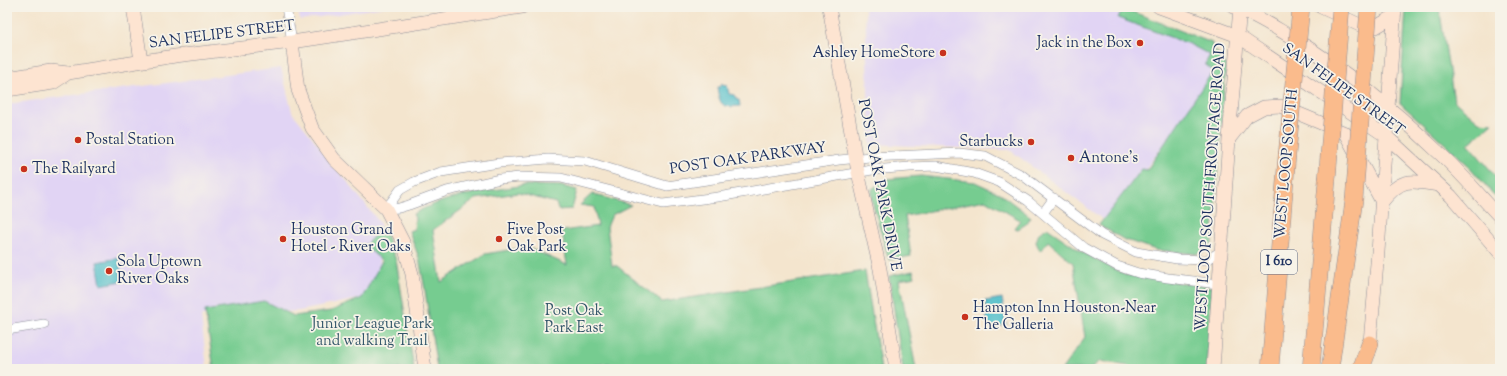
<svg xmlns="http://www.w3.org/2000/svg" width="1507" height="376" font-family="'Sorts Mill Goudy',serif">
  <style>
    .built { fill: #e1d4f4 }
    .green { fill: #76cc90; stroke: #487e77 }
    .water { fill: #52bfca; stroke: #367794 }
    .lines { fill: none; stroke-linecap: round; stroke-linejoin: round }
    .street-casing { stroke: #888a96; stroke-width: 10 }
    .secondary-casing { stroke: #888a96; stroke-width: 14 }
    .highway-casing { stroke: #888a96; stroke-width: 18 }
    .street { stroke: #fff; stroke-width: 9 }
    .secondary { stroke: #fde4d1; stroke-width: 13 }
    .highway { stroke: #fabb8c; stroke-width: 17 }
    .highway-bridge-casing { stroke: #888a96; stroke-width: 18; stroke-linecap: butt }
    .highway-bridge { stroke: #fabb8c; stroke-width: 17 }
    .poi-dot { fill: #c8321e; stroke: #f7f3e8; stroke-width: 1.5 }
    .labels { text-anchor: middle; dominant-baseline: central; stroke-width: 3.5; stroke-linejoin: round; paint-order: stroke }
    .shield { fill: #f7f3e8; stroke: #5d6a87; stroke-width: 1 }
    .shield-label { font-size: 14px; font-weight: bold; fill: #1b2f5e }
    .street-label { font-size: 15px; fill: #1b2f5e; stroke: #f7f3e8 }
    .poi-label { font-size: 15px; fill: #1b2f5e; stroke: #f7f3e8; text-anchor: start }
    .park-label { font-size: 15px; fill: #32566a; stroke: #f7f3e8 }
  </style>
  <rect width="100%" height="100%" fill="#f7f3e8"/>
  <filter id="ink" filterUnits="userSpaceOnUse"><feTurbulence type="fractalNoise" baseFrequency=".025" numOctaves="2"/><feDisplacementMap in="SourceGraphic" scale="8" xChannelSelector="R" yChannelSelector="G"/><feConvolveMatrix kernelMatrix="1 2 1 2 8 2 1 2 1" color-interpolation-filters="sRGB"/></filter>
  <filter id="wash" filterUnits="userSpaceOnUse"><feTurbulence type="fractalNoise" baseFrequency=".012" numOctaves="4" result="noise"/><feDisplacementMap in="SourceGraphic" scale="16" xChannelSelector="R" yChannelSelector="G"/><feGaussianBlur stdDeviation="0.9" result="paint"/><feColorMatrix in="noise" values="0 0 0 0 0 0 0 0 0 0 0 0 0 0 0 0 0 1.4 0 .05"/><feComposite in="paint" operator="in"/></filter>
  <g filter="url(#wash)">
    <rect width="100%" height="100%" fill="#f4e5ce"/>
    <path class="built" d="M298,7h87l-85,13z
      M865,7h241l99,38 15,24 -114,153 -96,-72 -140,-6z
      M281,68l11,44 88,111 -2,72 -79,16 -98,5 6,53h-200v-265z"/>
    <path class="green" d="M1406,7h33l15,94 25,21 14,1 -25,21 32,37v21l-33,-38 -67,-61z
      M1123,8l89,35v7l7,4v6l7,4 -14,180 -8,8 -7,2 -41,-4 -33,-11 -24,-14 43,-56 5,1 66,-99 -8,-7 5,-9 -21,-11 -71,-26z
      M921,176l54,6 24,11 32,24 -5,7 -8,5 -4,-1 6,-8 -35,-20 -80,16 6,40 -22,4 -17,-59v-12l14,-10z
      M525,185l36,1 16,4 -5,19 -14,1 -2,-7 -38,-10 -42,6 -43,31 8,52 44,-28 42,-7 40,18 -5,-34 36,-5 -4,-19 -14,-2 12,-11 39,11 -19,10 -5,12 5,39h5l45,36 203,-31 16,98h-264l-8,-6 -41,6h-131l-13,-85 -5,-26 -10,-27 5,-2 1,-11 -2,-4c37,-20 71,-22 112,-29z
      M383,227l13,33 18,109h-200l-9,-58 59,-10 30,15 37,-5 31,-13 20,-37 -17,-16z
      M1047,228l35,24 43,23 87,12 -6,82h-75l-3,-3 -28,-5 -10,8h-28l23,-32 -12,-74 -25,-22 -8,10 -4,-9 3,-9z
      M913,271l2,6 -16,3 17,89h-13l-14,-93z"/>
    <path class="water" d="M722,83l3,3 2,-1 2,9 5,1 3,5h2l1,6c-19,2 -20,-1 -23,-19h3z
      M119,258l3,23 -21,4 -4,-23z
      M1002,298l4,27 -18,2 -3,-26z"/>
  </g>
  <g filter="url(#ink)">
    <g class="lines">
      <g class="street-casing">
        <path id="street" d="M286,7l6,35
          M386,209l14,-19 14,-8 27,-10 58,-9 49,-4 37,2 82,25 172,-26 31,-3 89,-4 26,3 37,19 80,60 34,17 41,7 30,1 14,-9
          M386,209l13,-1 10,-3 38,-14 53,-12 19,-2 42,1 102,26 55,-7 154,-27 38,-3 26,-1 38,7 25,9 29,19 56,47 33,18 21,7 30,5 51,6
          M1043,213l11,-15
          M7,330l37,-6"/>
      </g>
      <g class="secondary-casing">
        <path id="secondary" d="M133,7l8,54
          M829,7l29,165 22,97 16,100
          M1159,7l79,29 148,100 65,60 49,57
          M1234,7c21,7 40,20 59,31 52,32 100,71 144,113 23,20 42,44 63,66
          M1321,7l43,20h12l18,-11
          M292,42l6,48 14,38 22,31 52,50 17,33 9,32 13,95
          M7,78l44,-7 17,2 107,-17 117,-14 230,-35
          M7,90l46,-7 15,-10
          M1229,139l18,-23 17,-9 16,-1 65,27 37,69
          M1382,202c19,-24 27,-22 56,-17
          M1369,353l9,-101 17,-245
          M1213,369l16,-230 11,-132"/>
      </g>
      <g class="highway-casing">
        <path id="highway" d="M1270,369l17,-214
          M1311,369l16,-189
          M1330,369l24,-169
          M1361,369l9,-25"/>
      </g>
      <use href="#street" class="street"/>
      <use href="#secondary" class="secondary"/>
      <use href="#highway" class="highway"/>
      <g class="highway-bridge-casing">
        <path id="highway-bridge" d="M1287,155l14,-148
          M1327,180l14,-173
          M1354,200l15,-193"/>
      </g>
      <use href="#highway-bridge" class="highway-bridge"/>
    </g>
  </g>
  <g class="poi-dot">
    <circle cx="1140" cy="43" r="4"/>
    <circle cx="943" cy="53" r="4"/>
    <circle cx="78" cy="140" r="4"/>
    <circle cx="1031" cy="142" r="4"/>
    <circle cx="1071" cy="158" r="4"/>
    <circle cx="24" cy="169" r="4"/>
    <circle cx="283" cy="239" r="4"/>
    <circle cx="499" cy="239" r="4"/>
    <circle cx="109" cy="271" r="4"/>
    <circle cx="965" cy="317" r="4"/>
  </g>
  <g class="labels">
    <rect class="shield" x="1261" y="250" width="36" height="24" rx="3"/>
    <g class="shield-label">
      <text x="1279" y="262">I 610</text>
    </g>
    <g class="street-label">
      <text transform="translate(222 35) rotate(-7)">SAN FELIPE STREET</text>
      <text transform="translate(1343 90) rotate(36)">SAN FELIPE STREET</text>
      <text transform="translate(748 159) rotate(-8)">POST OAK PARKWAY</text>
      <text transform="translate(1287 164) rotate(-85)">WEST LOOP SOUTH</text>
      <text transform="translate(879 185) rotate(79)">POST OAK PARK DRIVE</text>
      <text transform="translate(1211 187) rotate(-86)">WEST LOOP SOUTH FRONTAGE ROAD</text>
    </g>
    <g class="poi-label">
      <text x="1132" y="43" text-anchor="end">Jack in the Box</text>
      <text x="935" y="53" text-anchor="end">Ashley HomeStore</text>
      <text x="86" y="140">Postal Station</text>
      <text x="1023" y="142" text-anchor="end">Starbucks</text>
      <text x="1079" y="158">Antone's</text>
      <text x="32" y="169">The Railyard</text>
      <text x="291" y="230">Houston Grand<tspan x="291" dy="17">Hotel - River Oaks</tspan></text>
      <text x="507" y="230">Five Post<tspan x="507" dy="17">Oak Park</tspan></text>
      <text x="117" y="262">Sola Uptown<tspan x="117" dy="17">River Oaks</tspan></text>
      <text x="973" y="308">Hampton Inn Houston-Near<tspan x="973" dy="17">The Galleria</tspan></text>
    </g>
    <g class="park-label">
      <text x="574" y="311">Post Oak<tspan x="574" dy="17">Park East</tspan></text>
      <text x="372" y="324">Junior League Park<tspan x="372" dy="17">and walking Trail</tspan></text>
    </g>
  </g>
  <rect width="1507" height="376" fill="none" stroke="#f7f3e8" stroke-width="24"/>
</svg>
